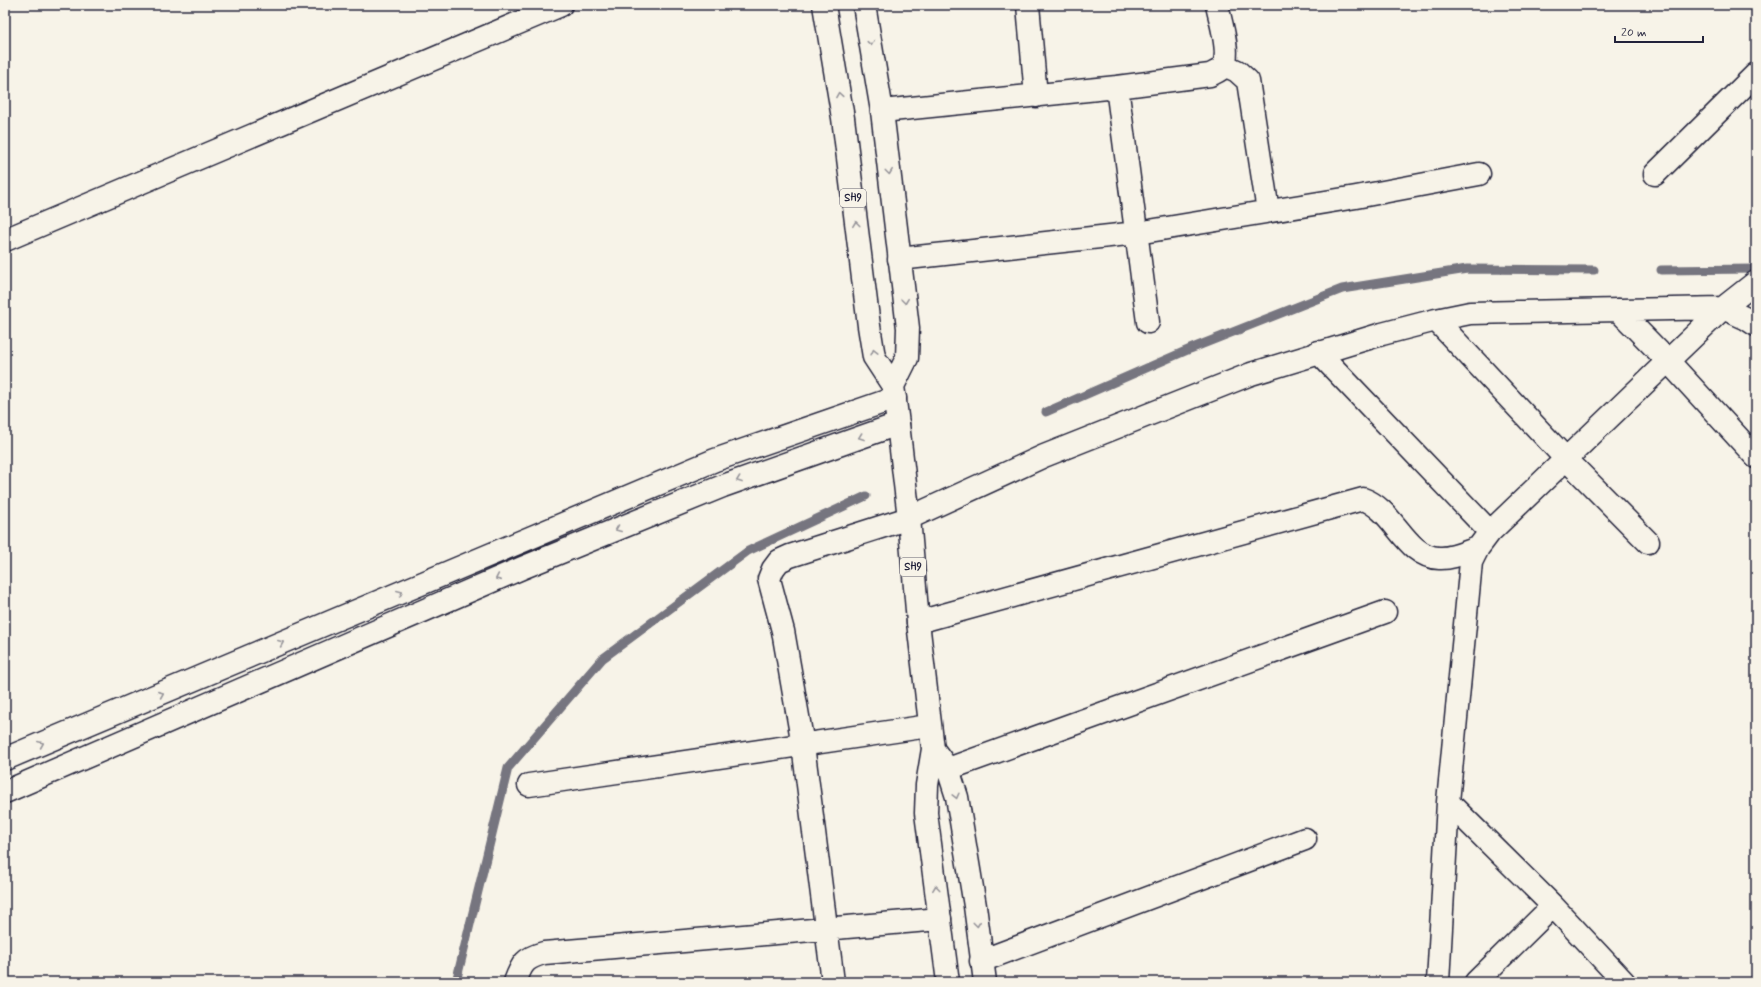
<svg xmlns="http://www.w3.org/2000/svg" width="1761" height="987" font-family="Mynerve,sans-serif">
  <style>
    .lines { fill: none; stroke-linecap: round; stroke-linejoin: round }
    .stream { stroke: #76747f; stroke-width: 9 }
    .minor-casing { stroke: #22223b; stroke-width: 25 }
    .major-casing { stroke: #22223b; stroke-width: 25 }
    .minor { stroke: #f7f3e8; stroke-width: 22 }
    .major { stroke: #f7f3e8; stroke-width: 22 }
    .oneway { stroke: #97959a }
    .labels { text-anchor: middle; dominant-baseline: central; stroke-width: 3; stroke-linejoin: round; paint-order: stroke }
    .shield { fill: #f7f3e8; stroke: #62616f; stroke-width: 1 }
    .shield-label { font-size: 11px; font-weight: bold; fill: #22223b }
  </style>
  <rect width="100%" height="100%" fill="#f7f3e8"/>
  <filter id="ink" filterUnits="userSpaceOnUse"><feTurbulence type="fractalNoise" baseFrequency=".025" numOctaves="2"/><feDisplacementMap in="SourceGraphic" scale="8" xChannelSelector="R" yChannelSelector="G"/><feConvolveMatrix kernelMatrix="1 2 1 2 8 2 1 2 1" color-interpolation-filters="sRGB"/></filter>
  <g filter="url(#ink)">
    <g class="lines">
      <path class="stream" d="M1661,270l95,-1
        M1046,412l144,-63 152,-60 125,-20 127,1
        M456,982l52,-214 94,-109 146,-108 118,-55"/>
      <g class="minor-casing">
        <path id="minor" d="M1028,5l8,91
          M1224,65l13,6 11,10 20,130
          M1117,87l31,235
          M882,111l235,-24 93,-12c6,-3 12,-5 14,-11 6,-14 -4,-44 -7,-59
          M1655,174l101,-100
          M5,240l556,-235
          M899,259l238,-26 219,-36 123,-23
          M1618,310l50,51 88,96
          M1436,320l130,139 82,83
          M1318,352l172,180
          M918,622l445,-123c32,11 42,58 76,59 13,1 27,-6 39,-10
          M5,759l710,-299 180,-62
          M948,769l437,-157
          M529,785l400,-59
          M5,792l517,-224 201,-82 175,-62
          M1448,802l105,104 71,76
          M981,961l324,-122
          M515,982c7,-19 10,-24 29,-29l396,-34
          M833,982l-30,-237 -20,-114 -14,-52 4,-10 6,-8 11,-5 119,-38 135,-62 207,-82 131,-40 54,-14 34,-7 253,-5 24,11 9,6
          M1438,982l10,-180 23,-240 7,-14 12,-16 233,-224 33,-26
          M1476,982l77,-76"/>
      </g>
      <g class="major-casing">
        <path id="major" d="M824,5l19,113 26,208 5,31 19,29 5,38 11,94 9,104 15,127 -6,36 -1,28 22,169
          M864,5l18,106 26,217 -1,30 -14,28
          M933,749l15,20 9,28 18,109 10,76"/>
      </g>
      <use href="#minor" class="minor"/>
      <use href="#major" class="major"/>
    </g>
    <defs><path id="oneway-chevron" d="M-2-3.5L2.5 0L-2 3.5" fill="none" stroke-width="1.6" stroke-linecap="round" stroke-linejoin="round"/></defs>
    <g class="oneway">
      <use href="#oneway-chevron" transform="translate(871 43) rotate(81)"/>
      <use href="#oneway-chevron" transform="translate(839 95) rotate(-99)"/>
      <use href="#oneway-chevron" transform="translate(889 172) rotate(83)"/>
      <use href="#oneway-chevron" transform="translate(856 224) rotate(-97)"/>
      <use href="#oneway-chevron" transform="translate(905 301) rotate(83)"/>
      <use href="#oneway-chevron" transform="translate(874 352) rotate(-104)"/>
      <use href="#oneway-chevron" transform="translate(861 437) rotate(160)"/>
      <use href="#oneway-chevron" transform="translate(739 480) rotate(160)"/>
      <use href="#oneway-chevron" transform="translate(618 529) rotate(158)"/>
      <use href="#oneway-chevron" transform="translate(498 578) rotate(156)"/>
      <use href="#oneway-chevron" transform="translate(400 593) rotate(-23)"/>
      <use href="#oneway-chevron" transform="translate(281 643) rotate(-23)"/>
      <use href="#oneway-chevron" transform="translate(161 694) rotate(-23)"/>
      <use href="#oneway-chevron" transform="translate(41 744) rotate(-23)"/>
      <use href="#oneway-chevron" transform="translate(956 796) rotate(76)"/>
      <use href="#oneway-chevron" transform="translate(936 888) rotate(-97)"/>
      <use href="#oneway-chevron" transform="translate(977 924) rotate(83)"/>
    </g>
  </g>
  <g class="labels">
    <g class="shield">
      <rect x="840" y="189" width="26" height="18" rx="3"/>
      <rect x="900" y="558" width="26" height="18" rx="3"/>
    </g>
    <g class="shield-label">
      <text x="853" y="198">SH9</text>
      <text x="913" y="567">SH9</text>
    </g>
  </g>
  <rect width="1761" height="987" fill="none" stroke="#f7f3e8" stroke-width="20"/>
  <rect x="10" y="10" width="1741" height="967" fill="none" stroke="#22223b" stroke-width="1.5" filter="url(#ink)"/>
  <path d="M1615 36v6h88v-6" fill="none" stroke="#22223b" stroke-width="2"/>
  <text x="1621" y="36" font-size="12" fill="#22223b" stroke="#f7f3e8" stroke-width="3" paint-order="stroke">20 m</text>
</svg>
